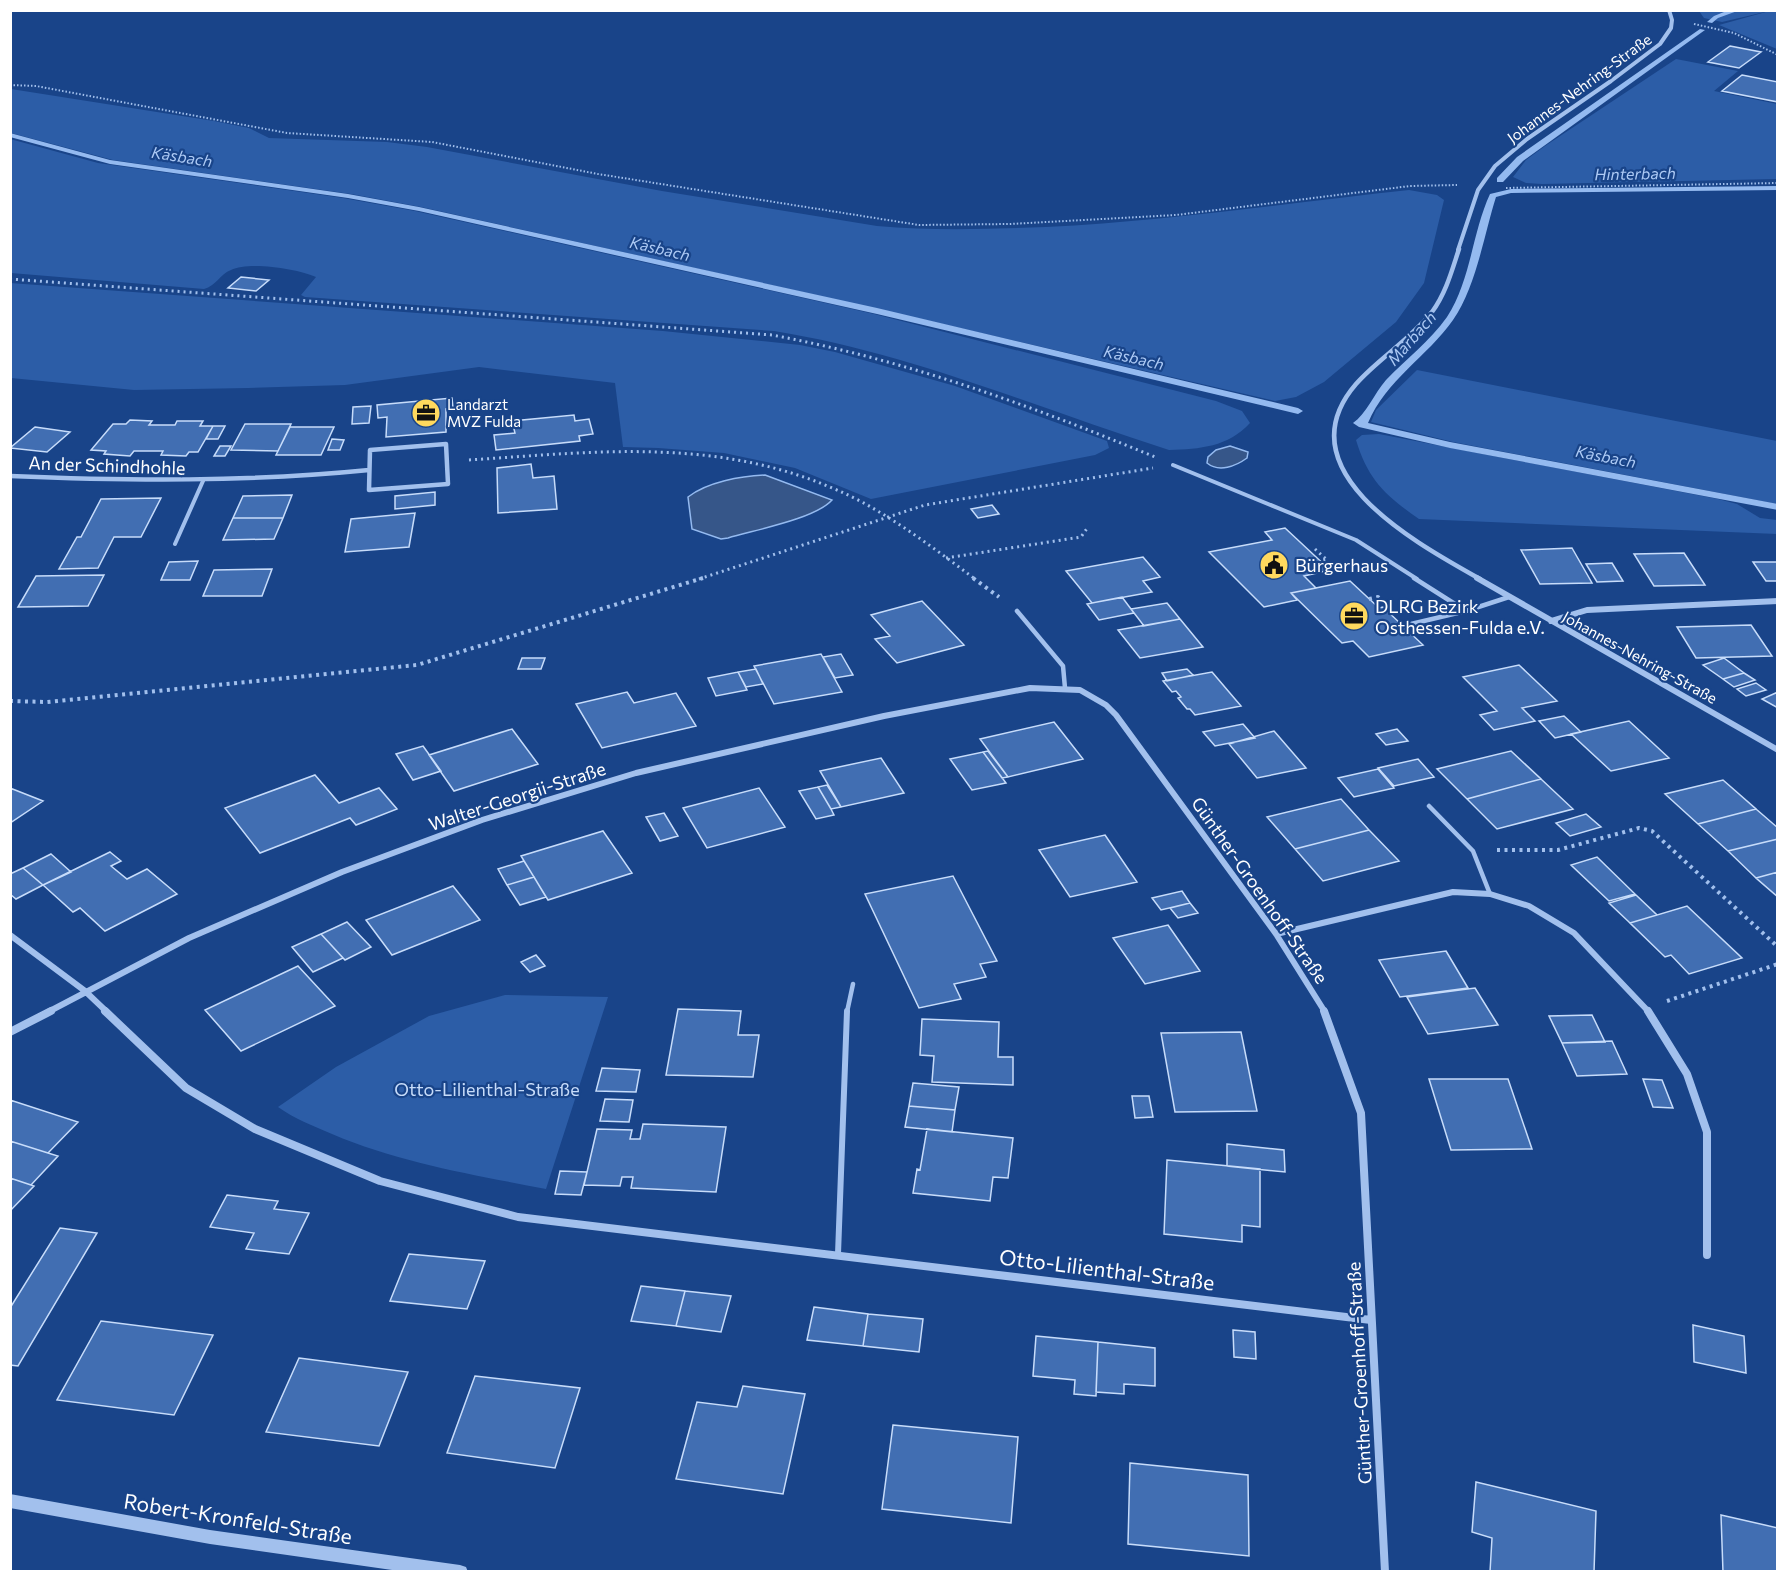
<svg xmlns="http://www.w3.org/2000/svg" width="1788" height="1582" font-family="Commissioner,sans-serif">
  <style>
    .green { fill: #2c5da7 }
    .water { fill: #365689; stroke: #94baf0; stroke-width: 1.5 }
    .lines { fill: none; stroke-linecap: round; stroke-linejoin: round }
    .stream { fill: #94baf0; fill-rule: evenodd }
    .building { fill: #416eb2; stroke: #c7dcfa; stroke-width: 1.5 }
    .path-far2 { stroke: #a2c0ed; stroke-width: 2; stroke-dasharray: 1.5 2; stroke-linecap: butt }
    .path-far1 { stroke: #a2c0ed; stroke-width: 3; stroke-dasharray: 2 4; stroke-linecap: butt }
    .path { stroke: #a2c0ed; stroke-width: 4; stroke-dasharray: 3 4.5; stroke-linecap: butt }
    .service-far2 { stroke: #a2c0ed; stroke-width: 4 }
    .service-far1 { stroke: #a2c0ed; stroke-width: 4.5 }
    .service { stroke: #a2c0ed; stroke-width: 6 }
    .minor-far3 { stroke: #a2c0ed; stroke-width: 4 }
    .minor-far2 { stroke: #a2c0ed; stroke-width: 4.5 }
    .minor-far1 { stroke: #a2c0ed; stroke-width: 6 }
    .minor { stroke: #a2c0ed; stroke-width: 8 }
    .tertiary { fill: #a2c0ed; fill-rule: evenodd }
    .labels { text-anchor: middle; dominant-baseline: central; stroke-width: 4.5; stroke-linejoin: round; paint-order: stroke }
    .far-street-label { font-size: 15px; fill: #fff; stroke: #194489 }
    .far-poi-label { font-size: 15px; fill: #fff; stroke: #194489; text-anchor: start }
    .far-water-label { font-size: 16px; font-style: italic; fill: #adcaf5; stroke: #194489 }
    .street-label { font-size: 18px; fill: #fff; stroke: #194489 }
    .poi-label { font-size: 18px; fill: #fff; stroke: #194489; text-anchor: start }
    .park-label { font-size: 18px; fill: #c7dcfa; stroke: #194489 }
    .near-street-label { font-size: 21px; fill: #fff; stroke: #194489 }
  </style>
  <rect width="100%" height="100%" fill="#194489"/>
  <path class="green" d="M1773,10l4,1v38l-58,-24z
    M1699,11h70l-47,11 -18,-4z
    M1676,59l62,12 -24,20 63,13v75l-235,5 -16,-1 -13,-6 13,-17 19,-14z
    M11,89l203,32 35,7 20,10 118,4 40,5 235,44 215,35c57,5 113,3 169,1 122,-6 242,-24 363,-37l28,5 7,5 -20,83 -28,39 -72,60 -28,15 -21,4 -397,-92 -457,-102 -70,-13 -238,-34 -102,-27z
    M10,139l88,24 245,35 72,13 459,103 342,87 26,10 8,12c-22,24 -50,26 -81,27 -132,-42 -258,-97 -395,-119l-469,-34 -4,-2 15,-18c-18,-8 -67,-16 -85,-7 -11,4 -15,16 -27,19l-193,-16z
    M10,283l653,48 137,14 35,7 120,34 152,55 2,7 -14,7 -224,44 -76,-31 -71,-15 -66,-5 -35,-1 -8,-64 -136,-16 -134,18 -97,3 -114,2 -123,-12z
    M1417,370l360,71v63l-324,-62 -82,-20 5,-12z
    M1379,434l339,65 19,5 23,14 17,2v14l-358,-15c-33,-23 -51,-39 -63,-79l6,-5z
    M505,995l103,2 -62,192c-72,-14 -146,-26 -214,-55 -19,-8 -37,-15 -54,-27l58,-40 93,-51z"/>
  <path class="water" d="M1230,446l18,6 -1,6c-11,8 -28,15 -40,5l1,-6 8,-7z
    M765,475l67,25c-17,19 -78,30 -104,38l-7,1 -29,-10 -4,-32c19,-15 53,-21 77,-22z"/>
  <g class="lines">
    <path class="stream" d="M1729,10h11l-22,8 -6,5 -5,-1 7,-6z
      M1700,29l5,1 -182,131 -20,21h-6v-4l20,-21z
      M10,133l100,27 238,34 71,13 458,101 421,100 5,3 -5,3 -421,-100 -458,-103 -71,-13 -238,-34 -100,-27z
      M1778,186v4l-267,3 -15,4c-12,38 -20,90 -43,123 -26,37 -67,60 -85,103l82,19 328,62v6l-328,-62 -91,-21 -6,-4c13,-9 21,-29 33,-43 20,-21 44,-39 61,-63 24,-37 25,-84 43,-123l21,-5z"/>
  </g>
  <path class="building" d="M1730,46l31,6 -22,16 -31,-6z
    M1742,75l36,7v20l-56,-11z
    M241,277l28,3 -13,11 -28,-3z
    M452,398l1,10 -7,1v23l-60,5 1,-20 -9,1 -1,-13z
    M371,406l-2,17 -17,1 1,-17z
    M574,415l1,6 14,-2 4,15 -14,2 1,5 -84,9 -2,-15 21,-2 -3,-12z
    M130,420l22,1 -3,4h26l2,-4h26l-3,5h13l-15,26h-9l-3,4 -25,-1 2,-4h-29l-4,5 -26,-2 2,-3 -15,-1 22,-26h13z
    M245,424h46l-13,27 -47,-1z
    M213,426h12l-7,13h-12z
    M35,427l35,5 -23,20 -37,-4z
    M290,427h44l-13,28h-45z
    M332,439l12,1 -4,10h-12z
    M220,446h11l-6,10h-11z
    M531,464l2,14 21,-2 3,33 -59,4 -1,-45z
    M435,492v13l-40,4v-13z
    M292,495l-9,23h-50l10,-22z
    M161,498l-20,39h-27l-16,31 -39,1 18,-32h4l20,-38z
    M992,505l7,9 -21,4 -7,-9z
    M415,513l-6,34 -64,5 6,-33z
    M233,518h50l-9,21 -51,1z
    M1285,528l45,42 -26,6 12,12 -25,5 6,7 -33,7 -55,-55 63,-12 -7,-8z
    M1572,548l20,35 -52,1 -19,-34z
    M1684,553l21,32 -51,1 -20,-32z
    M1143,557l17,20 -17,4 9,11 -60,11 -26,-32z
    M198,561l-8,19h-29l8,-18z
    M1753,562h25v19h-12z
    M1612,563l11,18 -26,1 -11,-18z
    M272,569l-10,27h-59l11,-26z
    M104,575l-16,31 -70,1 18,-31z
    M1350,581l29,27 4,-1 40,38 -54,12 -16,-16 -11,2 -51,-50z
    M1122,597l12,16 -35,7 -12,-16z
    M922,601l42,44 -67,18 -22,-24 15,-3 -19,-21z
    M1167,603l13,16 -36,7 -13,-17z
    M1180,619l23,28 -63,11 -22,-28z
    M1751,625l21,31 -76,2 -19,-31z
    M821,654l21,38 -68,12 -20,-38z
    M841,654l12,21 -18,3 -12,-21z
    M522,658h23l-4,11h-23z
    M1724,658l20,15 -21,6 -20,-14z
    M1519,665l38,36 -35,7 13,13 -41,9 -14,-15 17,-4 -34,-34z
    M756,669l7,15 -17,3 -8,-15z
    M1187,669l6,6 -26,6 -5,-8z
    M738,672l9,18 -31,6 -8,-18z
    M1212,672l29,34 -46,9 -5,-6h-3l-9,-11 3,-1 -5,-6 -4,1 -9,-11z
    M1744,673l11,7 -21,7 -11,-8z
    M1756,683l10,7 -20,6 -9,-7z
    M627,692l7,11 42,-10 20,33 -94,22 -26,-44z
    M1778,692v16l-16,-9z
    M1564,716l17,16 -26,6 -16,-17z
    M1629,721l40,37 -58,13 -40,-37z
    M1054,722l29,37 -75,18 -28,-38z
    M1243,724l12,14 -40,8 -12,-14z
    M512,729l26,35 -84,27 -25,-36z
    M1397,729l11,12 -22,4 -10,-11z
    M1274,731l32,37 -49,10 -28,-34z
    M423,746l18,25 -28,9 -17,-26z
    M988,751l20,26 -6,1 -19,-26z
    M1511,751l30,28 -74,20 -30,-30z
    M983,752l23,31 -34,7 -22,-31z
    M881,758l23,35 -63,14 -21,-36z
    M1418,759l16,18 -40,9 -16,-18z
    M1378,769l16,19 -40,9 -16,-19z
    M315,775l24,28 40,-15 18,21 -41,16 -6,-7 -90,35 -35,-45z
    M1541,779l32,30 -76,20 -30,-30z
    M1723,780l33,29 -58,15 -33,-30z
    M827,785l14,22 -10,2 -13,-22z
    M818,787l13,22 3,6 -18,4 -17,-28z
    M10,788l33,13 -33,22z
    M759,788l26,39 -78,21 -24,-40z
    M1341,799l28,31 -74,19 -28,-32z
    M1756,809l22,19v11l-50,12 -30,-27z
    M664,813l14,23 -18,5 -14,-24z
    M1586,814l15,13 -31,9 -14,-13z
    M1369,830l30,31 -76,20 -28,-32z
    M603,831l29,42 -84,27 -27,-44z
    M1105,835l32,47 -67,15 -31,-47z
    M1778,839v33l-22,6 -28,-27z
    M110,852l11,9 -10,5 16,13 20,-10 30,25 -72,37 -25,-23 -7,4 -30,-27z
    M51,854l20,18 -28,13 -20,-17z
    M1597,857l38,37 -26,7 -38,-36z
    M524,861l10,16 -27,8 -9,-16z
    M23,868l20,17 -27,14 -6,-5v-20z
    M1778,872v25l-22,-19z
    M953,876l44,85 -17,3 6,13 -32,7 7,15 -42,9 -54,-114z
    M534,877l12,20 -26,8 -13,-20z
    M453,886l27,34 -88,35 -26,-35z
    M1182,891l8,12 -29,7 -9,-12z
    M1636,895l21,20 -27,8 -21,-20z
    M1190,903l8,10 -20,5 -8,-10z
    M1687,906l55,52 -53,16 -18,-19 -6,2 -35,-34z
    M347,922l24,25 -26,13 -24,-26z
    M1168,925l32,46 -55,13 -32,-46z
    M321,934l22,24 -30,14 -21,-25z
    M1446,951l22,37 -68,9 -21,-37z
    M536,955l9,11 -15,6 -9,-10z
    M298,966l37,40 -94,45 -36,-41z
    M1475,988l23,37 -70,9 -21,-37z
    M678,1009l63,2 -3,24h21l-6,42 -87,-2z
    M1592,1015l13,27 -43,1 -13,-27z
    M922,1019l77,3 -1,35h15v28l-81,-3 2,-26 -14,-1z
    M1241,1032l16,79 -82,1 -14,-79z
    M1612,1041l15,33 -50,2 -15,-33z
    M602,1068l38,2 -4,22 -40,-1z
    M1429,1079h79l24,70 -81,1z
    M1643,1079l19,1 11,28 -20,-1z
    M913,1083l46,4 -4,23 -46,-4z
    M1132,1096h17l4,21 -18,1z
    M605,1099l28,1 -4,22 -29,-1z
    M10,1100l68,22 -30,31 -38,-12z
    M909,1106l46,4 -3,22 -47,-5z
    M643,1124l83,3 -10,65 -85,-4 2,-11h-11l-2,9 -36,-1 13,-56 35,1 -2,9h10z
    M927,1129l86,9 -5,40 -15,-1 -3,24 -77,-8 4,-24 3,1z
    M10,1141l38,12 10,3 -27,29 -21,-7z
    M1227,1144l57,6 1,22 -58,-6z
    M1167,1160l93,9v58l-18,-2v17l-78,-8z
    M560,1171l27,1 -6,23 -26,-1z
    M10,1178l24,8 -24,25z
    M227,1195l51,6 -4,8 35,4 -20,41 -43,-5 8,-16 -44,-6z
    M60,1228l37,5 -79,133 -8,-1v-57z
    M409,1254l76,7 -18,48 -77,-8z
    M641,1286l44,5 -9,35 -45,-5z
    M685,1291l46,5 -10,36 -45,-6z
    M814,1307l54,7 -5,32 -56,-6z
    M868,1314l55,5 -4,33 -56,-6z
    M101,1321l112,14 -39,80 -117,-15z
    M1693,1325l51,11 2,37 -52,-11z
    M1233,1330l22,2 1,27 -22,-2z
    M1036,1336l62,6 -2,54 -22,-2 1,-14 -42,-4z
    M1098,1342l57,6v38l-31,-2v10l-28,-2z
    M299,1358l109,14 -29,74 -113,-14z
    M475,1376l105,12 -25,80 -108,-15z
    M743,1386l62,8 -22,100 -107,-15 21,-77 40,5z
    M893,1425l125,12 -7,86 -129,-14z
    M1130,1463l118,12 1,81 -121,-12z
    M1476,1482l120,29 -2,61h-104l2,-34 -20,-6z
    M1721,1515l57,13v44h-55z"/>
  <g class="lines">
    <path class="path-far2" d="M1694,24l40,9 44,22
      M10,85l26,1 251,47 145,9 166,32 321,51 91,-1 166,-9 234,-29 47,-1
      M1506,188l272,-5"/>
    <path class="path-far1" d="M10,279l762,56c133,25 258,70 383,122
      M469,460c138,-9 264,-25 393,42 40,22 77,50 113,77
      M1315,549l12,11 -7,1
      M946,558l135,-21 7,-10
      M699,579l226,-74 228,-37"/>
    <path class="path" d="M973,578l26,19
      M1369,599l9,-2 16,13
      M10,701l37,1 370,-37 286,-87
      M1497,850h61l81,-22 13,3 126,116
      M1667,1001l111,-37"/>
    <path class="service-far2" d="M1173,465l183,75 61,39
      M175,544l28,-63"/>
    <path class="service-far1" d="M1414,578l52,33
      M1017,611l46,55 2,22
      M1411,624l55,-13 43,-14
      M1429,806l44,45 17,43
      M847,1012l6,-28"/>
    <path class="service" d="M838,1254l9,-243"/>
    <path class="minor-far3" d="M1458,250l20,-60 17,-24 32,-27 84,-58 49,-37 11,-16 1,-8 -3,-10"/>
    <path class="minor-far2" d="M1459,249c-7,21 -13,44 -27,63 -22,28 -53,46 -76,72 -75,87 62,160 124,195
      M446,444l2,40 -79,6 1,-40z
      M10,476c120,5 239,6 359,-6"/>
    <path class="minor-far1" d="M1477,578l301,172
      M1551,621l36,-11 191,-9
      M1276,934l177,-42 37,2 39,12 45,27 75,79
      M10,935l75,56 22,21
      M48,1012l141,-74 153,-66 140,-52 154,-47 248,-57 146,-28 50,2 26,15 10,10 160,219 49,78"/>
    <path class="minor" d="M105,1011l81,77 69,41 125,52 138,36 853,103
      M1324,1011l37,102 24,459
      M1648,1011l39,63 20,58v123
      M10,1032l41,-21"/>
    <path class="tertiary" d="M10,1494l200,36 250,35 6,2 2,5h-62l-196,-28 -200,-36z"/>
  </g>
  <defs>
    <g id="office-disc" transform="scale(1.5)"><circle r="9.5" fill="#ffd95e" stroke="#194489"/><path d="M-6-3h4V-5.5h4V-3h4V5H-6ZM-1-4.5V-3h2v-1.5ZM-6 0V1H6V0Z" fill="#111"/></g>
    <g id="civic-disc" transform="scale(1.5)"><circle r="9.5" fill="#ffd95e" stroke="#194489"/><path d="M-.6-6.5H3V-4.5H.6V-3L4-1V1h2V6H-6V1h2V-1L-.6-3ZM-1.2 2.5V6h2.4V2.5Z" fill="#111"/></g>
  </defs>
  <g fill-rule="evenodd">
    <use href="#office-disc" x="426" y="413"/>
    <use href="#civic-disc" x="1274" y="565"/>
    <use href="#office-disc" x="1354" y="616"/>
  </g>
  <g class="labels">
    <g class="far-street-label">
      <text transform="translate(1579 88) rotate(-36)">Johannes-Nehring-Straße</text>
      <text transform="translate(1640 657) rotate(29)">Johannes-Nehring-Straße</text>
    </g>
    <g class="far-poi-label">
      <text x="447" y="404">Landarzt<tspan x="447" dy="17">MVZ Fulda</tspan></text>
    </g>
    <g class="far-water-label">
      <text transform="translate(182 156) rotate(9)">Käsbach</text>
      <text transform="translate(1635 173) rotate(-1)">Hinterbach</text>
      <text transform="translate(660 248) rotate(13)">Käsbach</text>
      <text transform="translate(1411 338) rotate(-49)">Marbach</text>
      <text transform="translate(1134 357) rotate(13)">Käsbach</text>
      <text transform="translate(1606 456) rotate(11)">Käsbach</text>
    </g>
    <g class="street-label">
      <text transform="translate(107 465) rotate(2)">An der Schindhohle</text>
      <text transform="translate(517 796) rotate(-18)">Walter-Georgii-Straße</text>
      <text transform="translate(1260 890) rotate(55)">Günther-Groenhoff-Straße</text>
      <text transform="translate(1359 1373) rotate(-93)">Günther-Groenhoff-Straße</text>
    </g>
    <g class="poi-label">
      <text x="1295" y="565">Bürgerhaus</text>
      <text x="1375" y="606">DLRG Bezirk<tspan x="1375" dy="21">Osthessen-Fulda e.V.</tspan></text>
    </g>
    <g class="park-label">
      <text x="487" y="1089">Otto-Lilienthal-Straße</text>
    </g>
    <g class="near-street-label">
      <text transform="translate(1107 1269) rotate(7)">Otto-Lilienthal-Straße</text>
      <text transform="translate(238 1518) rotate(9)">Robert-Kronfeld-Straße</text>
    </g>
  </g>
  <rect width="1788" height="1582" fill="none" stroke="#ffffff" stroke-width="24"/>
</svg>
